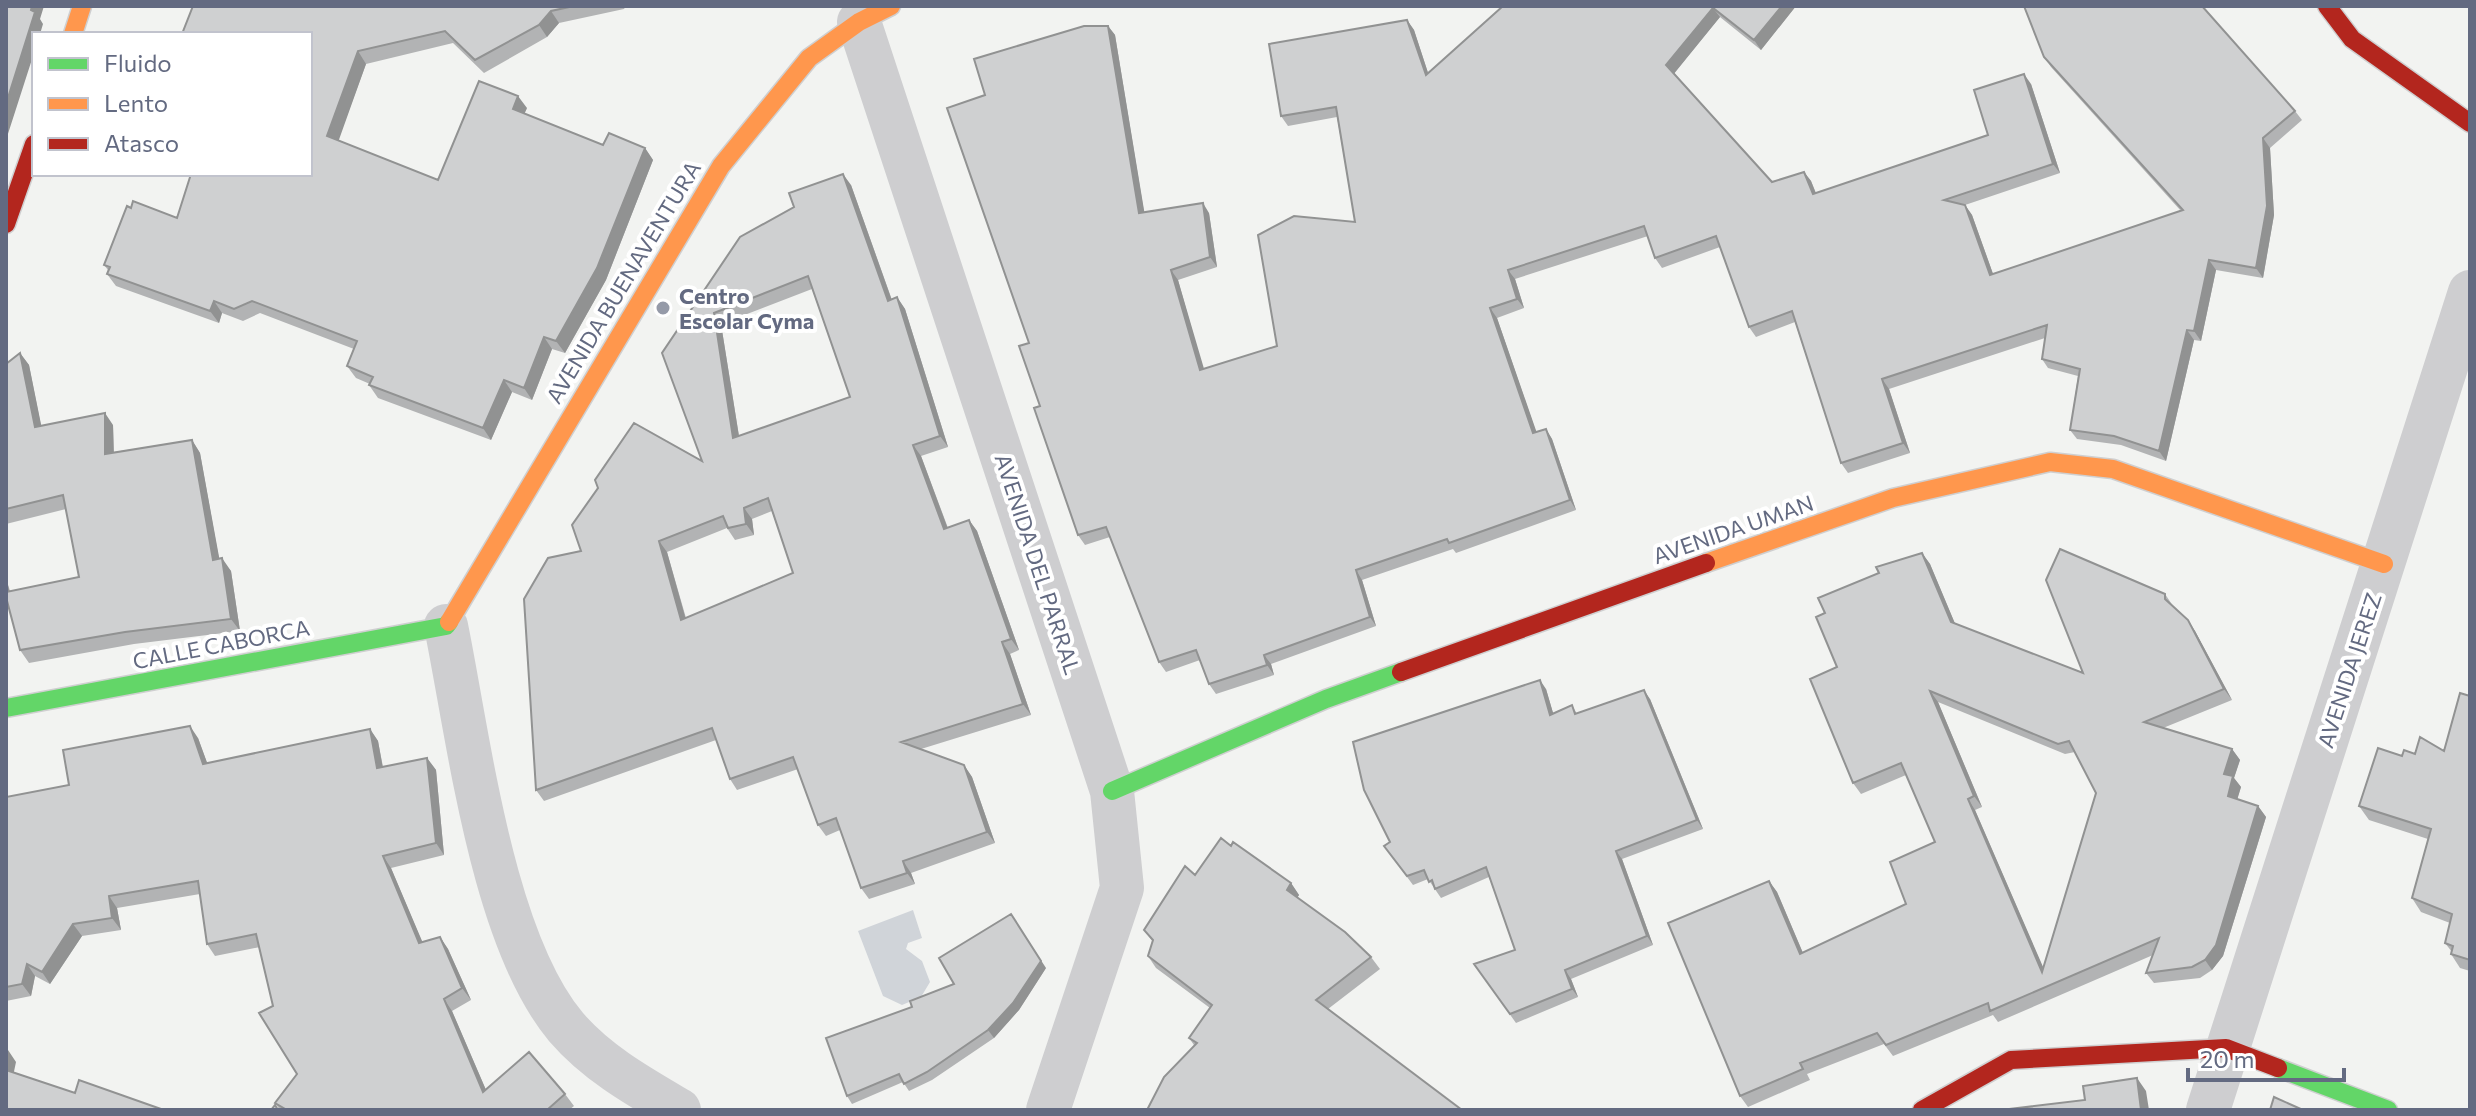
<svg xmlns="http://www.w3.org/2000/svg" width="2476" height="1116" font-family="Commissioner,sans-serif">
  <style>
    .water { fill: #d0d4d9 }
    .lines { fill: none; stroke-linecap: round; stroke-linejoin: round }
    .fast-casing { stroke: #cfcfd0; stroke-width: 21 }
    .slow-casing { stroke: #cfcfd0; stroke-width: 21 }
    .jam-casing { stroke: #cfcfd0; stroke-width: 21 }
    .street { stroke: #ceced0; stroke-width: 44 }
    .fast { stroke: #63d668; stroke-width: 18 }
    .slow { stroke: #ff974d; stroke-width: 18 }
    .jam { stroke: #b3261e; stroke-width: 18 }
    .wall { fill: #b2b3b4; fill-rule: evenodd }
    .shaded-wall { fill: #919292 }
    .building { fill: #cfd0d1; stroke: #919292; stroke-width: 2; fill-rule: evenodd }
    .poi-dot { fill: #959aa8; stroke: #fff; stroke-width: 3 }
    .labels { text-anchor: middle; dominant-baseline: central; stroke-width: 8; stroke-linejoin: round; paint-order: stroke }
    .street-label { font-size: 22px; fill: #636a81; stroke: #fff }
    .poi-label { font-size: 22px; font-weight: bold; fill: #636a81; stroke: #fff; text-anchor: start }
  </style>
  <rect width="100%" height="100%" fill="#f2f3f1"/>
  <path class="water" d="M913,910l9,28 -14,5 -2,6 16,12 8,21 -9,15 -19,8 -19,-9 -25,-65z"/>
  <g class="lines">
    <g class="fast-casing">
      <path id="fast" d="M6,708l440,-82 3,-4
        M1112,791l214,-92 75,-27
        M2278,1068l110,42"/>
    </g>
    <g class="slow-casing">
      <path id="slow" d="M73,34l9,-28
        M1706,563l187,-65 157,-36 63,7 271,95
        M449,622l272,-456 88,-108 50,-36 32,-16"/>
    </g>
    <g class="jam-casing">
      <path id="jam" d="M2327,6l25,33 118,84
        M6,224l28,-80
        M1401,672l305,-109
        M1922,1110l89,-50 215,-12 52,20"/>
    </g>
    <path class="street" d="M859,22l253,769 10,97 -74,222
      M446,626c23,113 46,313 120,401 31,36 72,59 113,83
      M2208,1110l262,-818"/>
    <use href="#fast" class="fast"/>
    <use href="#slow" class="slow"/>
    <use href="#jam" class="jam"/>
  </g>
  <path class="wall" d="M193,6h433l-2,3 -65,14 -12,14 -63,36 -31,-30 -87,21 -28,76 100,40 89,-72 -3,6 79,31 42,3 8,12 -47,120 -41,73 -13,-4 -20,51 -20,-8 -21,48 -113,-42 -9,-13 1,-1 -14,-6 -9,-12 7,-17 -94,-36 -17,8 -21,-8 -3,10 -103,-37 -9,-12 1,-4 -4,-5 27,-57 46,10 133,-44z
    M1503,6h293l-35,44 -41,-33 -46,56 98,109 32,-10 7,9 5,12 172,-58 43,-51 29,89 -95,32 7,10 21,59 188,-63 -130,-144 -7,-10 251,54 7,9 -32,28 4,67 -11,63 -47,-8 -15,71 -7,-1 -28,121 -45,-16 -44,-6 -7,-9 8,-54 -30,-8 -6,-9 3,-21 -156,51 21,64 -62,20 -7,-10 -46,-141 -39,15 -7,-10 -29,-80 -58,21 -7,-10 -7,-22 -133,43 9,29 -27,10 39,114 10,-3 6,10 24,71 -120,43 -3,-4 -91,31 14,46 -105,38 3,11 -58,19 -7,-10 -9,-24 -34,12 -7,-10 -49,-125 -25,8 -7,-10 -38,-129 -55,-311 123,-69 7,9 29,177 65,1 8,54 -39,13 25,89 74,-23 78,-124 -18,-105 -49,9 -7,-10 126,-96 7,10 14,43z
    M851,185l41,115 5,-3 8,12 43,138 -27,9 27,72 21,-8 8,11 42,119 -9,4 21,61 -110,34 43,16 8,12 23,66 -84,30 4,11 -46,15 -8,-11 -21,-58 -14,6 -8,-11 -20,-56 -61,21 -7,-11 -14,-39 -172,61 -8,-11 45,-239 121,-90 -40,-108zM812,289l38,108 -111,39 -18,-112zM772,511l21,62 -107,45 -19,-66 60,-24 8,12 19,-5 -2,-16z
    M20,353l9,12 12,61 72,-1 1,27 78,-12 8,13 19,106 12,12 9,60 -106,13 -105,19 -9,-13 -12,-48 -2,1v-25l4,13 69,-14 -13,-68 -60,15v-160z
    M1922,553l8,11 25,60 128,49 82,-79 8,12 22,25 37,69 -69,28 69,21 8,11 -6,18 7,9 -4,12 21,7 8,11 -43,139 -11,14 -12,8 -46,5 -8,-10 7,-18 -155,67 -5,-7 -100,41 -9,-12 -77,30 3,6 -62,27 -8,-11 29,-215 8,11 26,61 103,-49 29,-62 -29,-67 -45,19 -8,-11 -16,-116 -12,-54 54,-40zM1938,702l127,52 10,-2 21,41 -53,175 -68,-158 7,-3z
    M1546,689l7,24 19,-8 5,9 73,-15 53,130 -81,30 31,86 -82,34 7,18 -62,26 -42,-59 41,-14 -26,-73 -48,21 -13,-19 -15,6 -29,-39 6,-4z
    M2470,696v275l-10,-3 -9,-14 1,-2 -7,-9 5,-20 -29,-11 -9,-14 16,-59 -59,-19 -10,-14 43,-50 42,-5z
    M370,729l8,12 5,26 44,-9 9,12 8,85 -53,13 31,74 18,-5 8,12 23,51 -19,11 34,79 79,4 9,12 -5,4h-289l-5,-7 22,-29 -24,-68 -13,-59 -45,9 -8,-12 -7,-50 -83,14 4,22 -39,6 -32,48 -15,-8 -4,20 -25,5v-204l63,-12 129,-47 9,25z
    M1231,846l60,37 8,12 -2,3 74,59 9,12 -52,40 -134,36 -5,-7 21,-30 -54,-40 -8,-12 5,-14 -9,-12 51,-55z
    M1046,968l-27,42 -25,28 -62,42 -23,11 -6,-9 -51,22 -5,-8 65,-89z"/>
  <path class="shaded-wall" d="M32,6h12l-4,13 3,5 -3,10h-6v19l-28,87v-36z
    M1782,6h14l-35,44 -7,-10z
    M1713,8l7,9 -47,58 -7,-10z
    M551,11l8,12 -12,14 -8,-12z
    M1407,20l7,10 18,55 -6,-10z
    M1108,26l7,9 31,187 -7,-9z
    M358,51l8,13 -30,84 -9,-12z
    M2024,74l7,10 29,89 -7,-9z
    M518,96l9,12 -6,13 -8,-12z
    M2263,138l7,10 4,67 -11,63 -7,-10z
    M645,148l8,12 -47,120 -41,73 -9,-12z
    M1804,172l7,9 9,23 -7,-10z
    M843,174l8,11 45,127 -8,-11z
    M1203,203l6,10 8,54 -7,-10z
    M1965,205l7,10 25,70 -7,-10z
    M2209,260l7,10 -15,71 -7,-10z
    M1171,270l7,10 29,99 -7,-9z
    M1508,270l7,9 9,29 -7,-9z
    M897,297l8,12 43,138 -8,-11z
    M214,301l8,12 -3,10 -9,-12z
    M1490,308l7,10 43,124 -7,-9z
    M714,313l7,11 20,125 -8,-11z
    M2187,330l7,10 -28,121 -7,-10z
    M544,337l8,12 -20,51 -8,-12z
    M20,353l9,12 15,74 -9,-12z
    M1882,379l7,10 21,64 -7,-10z
    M504,380l8,12 -21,48 -8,-12z
    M105,413l8,12 1,41 -9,-12z
    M1546,429l6,10 24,71 -6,-10z
    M192,440l8,13 22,120 -9,-13z
    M913,445l8,11 31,84 -8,-11z
    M744,508l8,11 2,16 -8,-11z
    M969,520l8,11 42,119 -8,-11z
    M659,541l8,11 22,79 -8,-11z
    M1922,553l8,11 29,69 -8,-11z
    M222,558l9,13 9,60 -9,-12z
    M1356,570l6,10 14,46 -6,-9z
    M6,578l6,23 -6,-9z
    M2188,620l7,11 37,69 -8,-11z
    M1002,642l8,12 21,61 -8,-11z
    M1264,655l7,9 3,11 -7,-10z
    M1540,680l6,9 10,34 -6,-8z
    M1644,690l6,9 53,130 -6,-9z
    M1930,691l8,11 44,105 -8,-11z
    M190,726l8,12 14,38 -9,-12z
    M370,729l8,12 7,39 -8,-12z
    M2232,749l8,11 -6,18 7,9 -6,20 -7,-11 -4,-22z
    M427,758l9,12 8,85 -8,-12z
    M964,765l8,12 23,66 -8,-11z
    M1968,799l7,11 75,173 -8,-11z
    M2258,806l8,11 -43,139 -11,14 -7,-10z
    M1616,851l6,8 31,86 -6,-9z
    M383,856l8,12 37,87 -9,-12z
    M903,861l8,12 4,11 -8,-11z
    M1769,881l8,11 31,73 -8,-11z
    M1291,883l8,12 -4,6 -8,-11z
    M109,896l8,12 4,22 -9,-12z
    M1011,914l35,54 -27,42 -25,28 -6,-8z
    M73,924l9,12 -32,48 -8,-12z
    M440,937l8,12 23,51 -9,-12z
    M27,964l8,12 -4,20 -9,-12z
    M1565,970l6,9 7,18 -6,-8z
    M444,999l8,12 40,93 -9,-12z
    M8,1050l8,12 -4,19 -6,-9v-13z
    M2137,1078l9,13 3,19h-8z"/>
  <path class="building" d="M6,6h26l-1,4 4,2 -29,92z
    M193,6h381l-23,5 -12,14 -64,35 -30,-29 -87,20 -31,85 111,44 41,-99 39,15 -5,13 90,36 6,-12 36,15 -48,120 -41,73 -12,-4 -20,51 -20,-8 -21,48 -114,-43 4,-8 -26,-11 10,-25 -105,-40 -18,8 -20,-8 -4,10 -103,-37 3,-7 -6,-2 23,-59 4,2 2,-7 44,17 14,-44h119v-140h-128z
    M1503,6h279l-28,34 -41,-32 -47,57 106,117 32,-10 9,22 175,-59 -14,-45 50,-16 29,90 -109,36 21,5 25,70 193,-65 -139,-153 -20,-51h178l93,105 -32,27 4,68 -11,62 -47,-8 -15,71 -7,-1 -28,121 -45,-15 -44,-6 10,-61 -38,-10 5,-34 -165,54 21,64 -62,20 -49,-152 -43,16 -33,-91 -61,22 -11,-32 -136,44 9,29 -27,9 43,125 13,-4 24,71 -121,43 -2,-4 -91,31 14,47 -106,38 3,10 -58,19 -13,-34 -37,12 -53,-135 -28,8 -44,-127 6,-2 -21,-60 10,-3 -82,-235 38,-13 -11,-36 110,-33h24l31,187 64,-10 7,54 -39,13 29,100 77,-24 -19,-111 36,-19 61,6 -19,-115 -55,9 -12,-72 138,-24 19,55z
    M843,174l45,127 9,-4 43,139 -27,9 31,84 25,-9 42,119 -9,3 21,62 -122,38 63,23 23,67 -84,29 4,12 -46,15 -25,-70 -18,7 -25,-68 -63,22 -18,-51 -176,62 -12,-191 24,-41 33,-7 -9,-26 26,-37 -3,-8 39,-57 68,38 -40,-108 78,-116 54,-30 -5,-14zM808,276l42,121 -117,41 -19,-125zM768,498l25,75 -112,47 -22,-79 64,-25 5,12 18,-4 -2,-16z
    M20,353l15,74 70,-14v41l87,-14 21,120 9,-2 9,61 -106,13 -105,18 -14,-53v-5l73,-15 -16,-82 -57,14v-145z
    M2060,549l105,45v5l23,21 36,69 -80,33 88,27 -8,25 9,2 -5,20 30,10 -42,139 -11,15 -13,7 -46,6 13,-35 -169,73 -2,-8 -102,42 -9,-12 -77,30 3,6 -63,27 -72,-173 101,-42 31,73 106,-50 -16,-42 45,-20 -34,-79 -48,20 -43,-104 27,-12 -21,-50 9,-4 -7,-15 61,-25 -3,-6 46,-14 29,69 132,51 -37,-93zM1930,691l128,53 11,-3 27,52 -54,179 -74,-173 6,-3z
    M1540,680l10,35 22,-10 3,9 69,-24 53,130 -81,31 31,85 -82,34 7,19 -62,25 -36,-50 41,-14 -29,-83 -51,22 -3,-9 -3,2 -5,-12 -17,6 -23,-30 6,-4 -26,-52 -11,-48z
    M2460,693l10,3v264l-19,-6 2,-8 -8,-3 7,-29 -40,-16 19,-69 -72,-23 19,-58 24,8 2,-6 11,4 5,-17 24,14z
    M190,726l13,38 167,-35 7,39 50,-10 9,85 -53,13 36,87 21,-6 22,51 -18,11 39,93 46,-40 36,42 -18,16h-260l-12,-7 22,-29 -38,-61 14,-7 -17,-72 -49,10 -9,-63 -89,15 3,22 -39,6 -31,48 -15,-8 -5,20 -16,3v-190l63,-12 -6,-35z
    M1221,838l10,8 2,-4 58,41 -4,7 58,42 26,25 -55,43 146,110h-315l17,-33 33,-34 -8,-5 23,-33 -64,-49 5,-16 -9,-10 41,-64 10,9z
    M1011,914l30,47 -28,42 -25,27 -61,42 -23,12 -5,-10 -52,22 -21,-58 86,-31 -2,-6 44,-17 -15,-26z
    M6,1070l69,23 4,-13 82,29 -155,1z
    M2137,1078l4,32h-131v-1l75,-9 -2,-14z
    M2274,1097l29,13h-33z
    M275,1105l3,5h-7z"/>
  <circle class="poi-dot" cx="663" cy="308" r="8"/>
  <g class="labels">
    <g class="street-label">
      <text transform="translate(623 282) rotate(-59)">AVENIDA BUENAVENTURA</text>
      <text transform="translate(1733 529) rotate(-19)">AVENIDA UMAN</text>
      <text transform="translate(1038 564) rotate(72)">AVENIDA DEL PARRAL</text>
      <text transform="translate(221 644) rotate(-11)">CALLE CABORCA</text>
      <text transform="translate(2349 670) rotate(-72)">AVENIDA JEREZ</text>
    </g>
    <g class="poi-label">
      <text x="679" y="295">Centro<tspan x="679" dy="25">Escolar Cyma</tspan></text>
    </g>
  </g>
  <rect width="2476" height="1116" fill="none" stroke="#636a81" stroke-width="16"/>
  <rect x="32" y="32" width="280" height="144" fill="#ffffff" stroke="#c1c3cd" stroke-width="2"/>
  <rect x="48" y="58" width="40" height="12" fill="#63d668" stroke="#c1c3cd" stroke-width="2"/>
  <text x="104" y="72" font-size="24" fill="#636a81">Fluido</text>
  <rect x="48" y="98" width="40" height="12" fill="#ff974d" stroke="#c1c3cd" stroke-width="2"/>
  <text x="104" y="112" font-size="24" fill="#636a81">Lento</text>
  <rect x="48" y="138" width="40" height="12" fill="#b3261e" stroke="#c1c3cd" stroke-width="2"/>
  <text x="104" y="152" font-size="24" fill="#636a81">Atasco</text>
  <path d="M2188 1068v12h156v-12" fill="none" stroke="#636a81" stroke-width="4"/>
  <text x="2200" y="1068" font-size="24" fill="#636a81" stroke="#ffffff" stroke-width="6" paint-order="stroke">20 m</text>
</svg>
